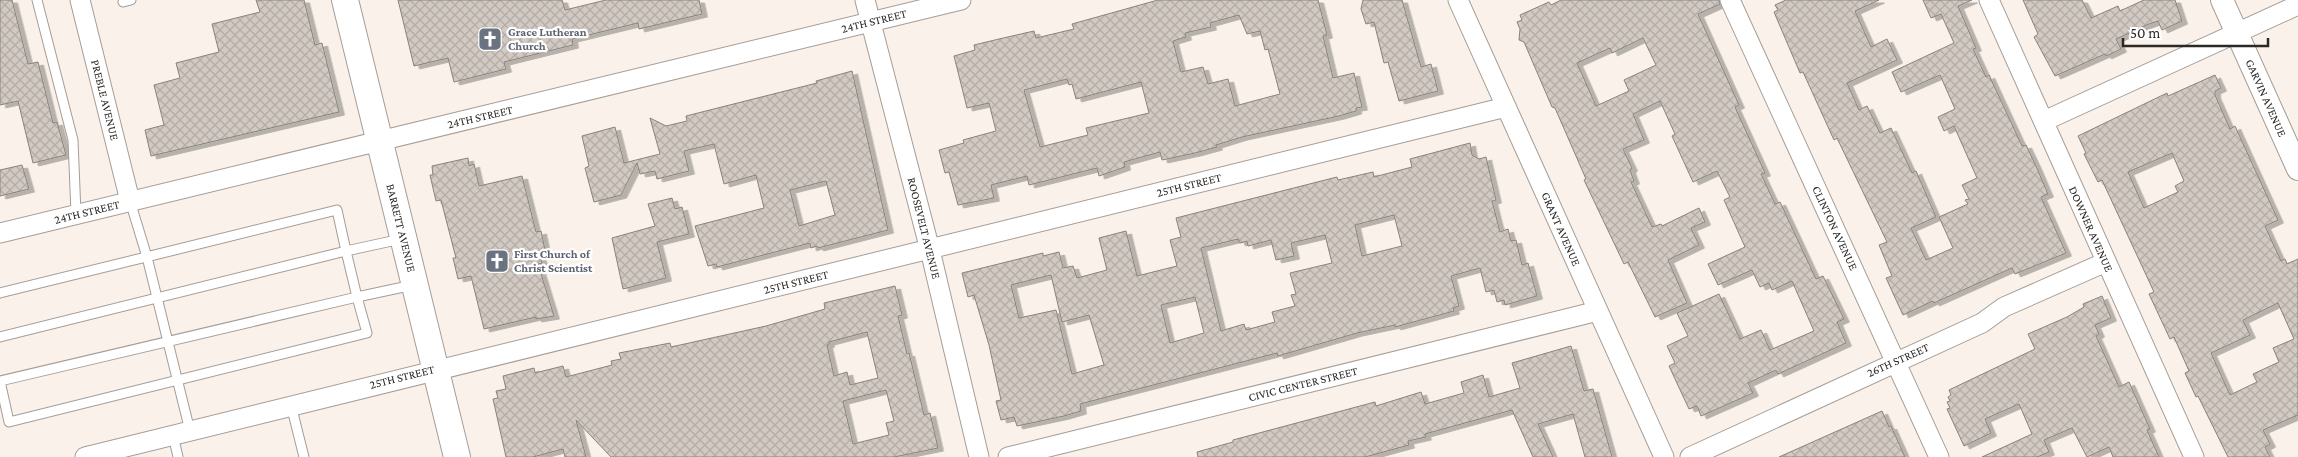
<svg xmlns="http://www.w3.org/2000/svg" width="2298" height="457" font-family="'Crimson Pro',serif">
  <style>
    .building { fill: url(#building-cross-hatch); stroke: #8a827c; fill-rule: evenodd; filter: url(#shadow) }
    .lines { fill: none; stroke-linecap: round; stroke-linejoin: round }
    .service-casing { stroke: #a59d96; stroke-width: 11 }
    .minor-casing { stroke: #a59d96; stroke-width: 21 }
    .tertiary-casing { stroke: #a59d96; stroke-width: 24 }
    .secondary-casing { stroke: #a59d96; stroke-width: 28 }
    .service { stroke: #fff; stroke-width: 9 }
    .minor { stroke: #fff; stroke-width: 19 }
    .tertiary { stroke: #fff; stroke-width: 22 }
    .secondary { stroke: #fff; stroke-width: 26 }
    .labels { text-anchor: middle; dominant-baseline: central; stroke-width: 4.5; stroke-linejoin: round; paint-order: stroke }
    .street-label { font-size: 12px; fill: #2b2825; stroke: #fff }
    .worship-label { font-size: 12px; font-weight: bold; fill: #5b616d; stroke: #fff; text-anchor: start }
  </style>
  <defs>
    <pattern id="building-cross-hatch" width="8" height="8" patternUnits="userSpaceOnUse" patternTransform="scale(1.25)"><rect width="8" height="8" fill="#d1c9c2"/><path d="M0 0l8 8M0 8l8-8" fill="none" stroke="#b4ada7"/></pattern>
    <filter id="shadow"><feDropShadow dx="5.5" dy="3" stdDeviation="0" flood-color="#0004"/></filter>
  </defs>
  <rect width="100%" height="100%" fill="#faf1ea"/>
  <path class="building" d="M0,0h12l16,64 10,-2 15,61 4,-1 9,33 -33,8 -15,-62 -18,4z
    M256,0h48l11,45 7,-2 17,69 -188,44 -6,-26 19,-5 -10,-40 26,-7 -4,-15 43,-11 -7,-28 48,-12z
    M398,0h164l3,10 41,-10h93l3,14 -63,15 -1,-6 -66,16 1,6 -69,17 2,7 -52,13 -6,-24 -34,8z
    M1158,0h160l9,35 -4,1 10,42 21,-5 8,34 -6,1v3l-17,5 -97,21 -26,8 1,2 -22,6 -33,7 -2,-8 -36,10 1,5 -26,9 -2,-8 -68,17 -2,-9 -36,9 3,13 -36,7 -9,-33 -4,1 -6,-23 25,-7 -1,-3 33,-9 -7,-28 -22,5 -13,-52 21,-6 -1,-5 25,-6 35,-8 2,7 38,-9 -2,-5zM1239,15l8,19 13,-3 5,19 3,-1 12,45 -45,12 -7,-27 -20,5 -5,-17 -22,5 -8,-31 13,-4 -1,-4 26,-6 -1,-4zM1067,79l2,6 3,-1 4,15 65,-17 8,31 -63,15 2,7 -48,12 -16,-57z
    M1363,0h39l19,67 10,-3 7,27 -39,10 -11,-39 -4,1 -10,-41 -8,2 -5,-15z
    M1561,0h158l1,4 -22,10 41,91 -4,2 30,66 -4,1 14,30 5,-2 36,77 7,-3 21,43 -7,3 9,21 -68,31 -2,-4 -28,13 5,10 -52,23 -4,-10 -8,3 -20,-43 6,-3 -8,-17 21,-10 -11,-23 42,-19 21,45 21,-9 9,20 44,-19 -22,-50 -20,9 -3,-7 -9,4 -8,-17 -34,15 -10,-21 37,-17 -21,-47 6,-3 -13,-26 -24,11 -21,-46 3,-2 -15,-33 -27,13 11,26 -21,9 9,19 -2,2 4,11 -3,1 21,45 9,-3 1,2 37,-18 6,14 -14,6 8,17 -31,15 19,43 -32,14 -27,-55 -4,2 -40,-84 2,-1 -31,-71 -3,-1 -28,-65 -5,-2 1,-11 -3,-7 5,-2 -2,-5 29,-13 2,3zM1643,38l13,27 -32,15 5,11 -33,15 -19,-43 33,-15 2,5z
    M1786,0h93l-24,11 16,36 16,-8 10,21 -50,23 12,27 8,-4 13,27 11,-5 21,45 4,-2 20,46 -25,11 15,32 27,-12 -14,-31 29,-13 -3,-4 4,-1 -7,-14 15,-7 -23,-52 -10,5 -6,-14 17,-8 -15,-34 -39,17 -9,-20 62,-29 -13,-29 -10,4 -8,-18h49l-14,6 18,42 -3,1 13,28 3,-2 33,71 4,-1 10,21 12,28 -7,3 25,56 -51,21 -3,-6 -78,35 -1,-2 -30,14 -17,-37 6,-2 -13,-31 8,-3 -50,-104 -3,2 -31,-68 -3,1 -26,-61 4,-2 -3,-5z
    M2023,0h59l9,18 27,-12 2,5 24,-11h31l7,21 -20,9 -4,-9 -9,3 -33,15 5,10 -15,7 -1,-2 -50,22 -21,-39 4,-3z
    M852,71l36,159 -70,18 -1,-2 -6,2 -1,-5 -93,24 -1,-3 -8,2 -13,-40 69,-18 -8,-33 -32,9 -10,-40 -30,7 5,20 -32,8 -2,-8 -15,3 -3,-11 -16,32 -27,7 -9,-34 4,-2 -7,-30 33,-9 9,36 36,-9 -10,-36 16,8 21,-5 -1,-5 131,-33 -1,-2zM826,181l9,34 -36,11 -9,-36z
    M2215,75l6,13 -6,3v4l15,34 5,-3 43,94 -13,6 16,35 4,-2 2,5 11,-5v156l-35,15 7,14 -5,3 5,10h-42l-30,-61 -2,1 -11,-24 4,-2 -15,-34 -4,2 -21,-45 5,-2 -52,-112 -4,2 -14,-28 2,-1 -8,-17 89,-43 1,3zM2172,153l12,28 -9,5 3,6 -34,16 -16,-36zM2278,303l16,36 -21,9 6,14 -26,12 4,8 -27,13 -19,-42 39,-18 -7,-15z
    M1470,143l2,12 7,4 7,-2 10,43 -4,1 8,31 8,-3 3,12 5,-1 6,25 6,-2 9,33 -32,9 -1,-5 -7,2 -3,-12 -8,2 -6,-24 -29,8 8,30 -6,2 1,3 -59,16v-2l-38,8 -79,23 -1,-3 -197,51 1,7 -17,5 -47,10 -3,-9 -13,3 -5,-19 5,-1 -12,-55 -15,-50 -6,2 -6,-24 81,-20v3l16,-4 4,16 10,-2 4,12 30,-8 -8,-32 27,-7 11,45 40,-10 -7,-26 11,-3 -5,-19 161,-41 1,3 35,-8 1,5 38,-10 -2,-8zM1394,215l8,31 -40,10 -7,-31zM1325,235l7,28 -42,10 6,21 -5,1 4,11 -23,6 3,10 -29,8 -2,-6 -23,7 -20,-83 37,-9 2,4 7,-2 1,5 23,-6 5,20 18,-4 -3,-13zM1051,275l11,47 27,-7 15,50 -32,9 -16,-64 -37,8 -8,-33zM1195,297l9,36 -34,10 -9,-38z
    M468,158l1,8 5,-2 5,22 43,-10 14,56 5,-1 4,19 -6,1 3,12 -4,1 16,52 -18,3v-2l-52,12 -13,-53 -13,3 -5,-21h3l-15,-58 -5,1 -6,-26h3l-1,-9z
    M22,165l7,24 -29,7v-26z
    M672,198l3,11 7,-2 7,27 -32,8 9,36 -43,11 -11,-51 43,-12 -7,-22z
    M895,286l7,29 -4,1 9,38 2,-1 15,62 6,-2 8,35 -44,9h-283l-35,-37 10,37h-21l-2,-8 -30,8h-27l-13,-58 5,-1 -2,-7 10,-2 -3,-13 31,-8 1,5 28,-7 3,11 46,-12 -1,-4 10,-2 -2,-6 51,-10 1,4 95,-21 59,-17 -1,-6zM867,332l11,46 -28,7 -3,-13 -13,4 -7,-31 2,-1v-2zM886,390l8,31 -8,2 3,12 -36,9 -10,-43z
    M2102,296l9,22 -16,7 4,9 -3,2 23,51 10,-5 21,47 -3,1 12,27h-46l-4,-10 -22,10 -15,-29 -28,12 5,12 -12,5h-55l50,-23 -13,-30 -34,15 6,14 -27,13 -17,-37 3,-1 -3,-6 3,-1 -2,-4 3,-2 -2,-5 86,-41 -7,-15 39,-17 17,-10 -1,-3z
    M1571,346l13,45 9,-2 19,68h-27l-12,-43 -35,10 15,33h-20l-21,-47 -87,24 1,3 -18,4 1,4 -44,12h-167l-1,-5 36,-10v-2l142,-38 1,4 45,-14 4,12 39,-11 -3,-11 22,-7 6,22 31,-9 -8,-25z
    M1882,411l7,16 2,-1 14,31h-126z"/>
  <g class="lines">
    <g class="service-casing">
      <path id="service" d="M37,0l36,140 3,74
        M123,2l8,-2
        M130,201l17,56 43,174
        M401,239l-55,12 11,46 56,-12
        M0,293l337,-83 9,41 -346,86
        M357,297l10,36 -358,89 -9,-41z
        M291,405l13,52
        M173,435l5,22"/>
    </g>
    <g class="minor-casing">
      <path id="minor" d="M80,0l50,201
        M865,0l65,250 49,207
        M1458,0l206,457
        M1730,0l209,457
        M1989,0l205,457
        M2044,121l254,-116
        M0,233l961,-233
        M85,457l1421,-350
        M1008,457l590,-146
        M1690,457l292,-134 22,-16 102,-45"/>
    </g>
    <g class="tertiary-casing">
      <path id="tertiary" d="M2222,0l76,169"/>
    </g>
    <g class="secondary-casing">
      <path id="secondary" d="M345,0l112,457"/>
    </g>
    <use href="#service" class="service"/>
    <use href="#minor" class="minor"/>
    <use href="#tertiary" class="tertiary"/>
    <use href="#secondary" class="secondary"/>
  </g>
  <defs>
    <g id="church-square" transform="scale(1.25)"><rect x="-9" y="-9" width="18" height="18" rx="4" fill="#6b7280" stroke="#fff"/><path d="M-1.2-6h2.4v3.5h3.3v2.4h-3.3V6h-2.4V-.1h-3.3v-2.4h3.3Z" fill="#fff"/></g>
  </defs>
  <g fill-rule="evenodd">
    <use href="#church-square" x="490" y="39"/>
    <use href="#church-square" x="497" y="261"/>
  </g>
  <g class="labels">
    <g class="street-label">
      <text transform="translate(874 21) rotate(-14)">24TH STREET</text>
      <text transform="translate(2266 98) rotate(66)">GARVIN AVENUE</text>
      <text transform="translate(105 100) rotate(76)">PREBLE AVENUE</text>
      <text transform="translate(480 117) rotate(-13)">24TH STREET</text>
      <text transform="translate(1189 185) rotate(-14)">25TH STREET</text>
      <text transform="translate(87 212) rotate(-14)">24TH STREET</text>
      <text transform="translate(401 228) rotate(76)">BARRETT AVENUE</text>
      <text transform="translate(924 228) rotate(76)">ROOSEVELT AVENUE</text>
      <text transform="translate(1835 228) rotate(65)">CLINTON AVENUE</text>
      <text transform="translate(1561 229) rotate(66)">GRANT AVENUE</text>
      <text transform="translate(2091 229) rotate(66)">DOWNER AVENUE</text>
      <text transform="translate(796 282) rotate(-14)">25TH STREET</text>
      <text transform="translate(1898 360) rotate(-24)">26TH STREET</text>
      <text transform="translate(402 377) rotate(-14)">25TH STREET</text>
      <text transform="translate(1303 384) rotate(-14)">CIVIC CENTER STREET</text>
    </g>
    <g class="worship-label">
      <text x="508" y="32">Grace Lutheran<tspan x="508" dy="14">Church</tspan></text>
      <text x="514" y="254">First Church of<tspan x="514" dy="14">Christ Scientist</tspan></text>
    </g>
  </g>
  <path d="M2123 38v8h145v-8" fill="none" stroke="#2b2825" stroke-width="2.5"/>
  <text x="2130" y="38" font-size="15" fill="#2b2825" stroke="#ffffff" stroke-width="4" paint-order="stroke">50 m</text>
</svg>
